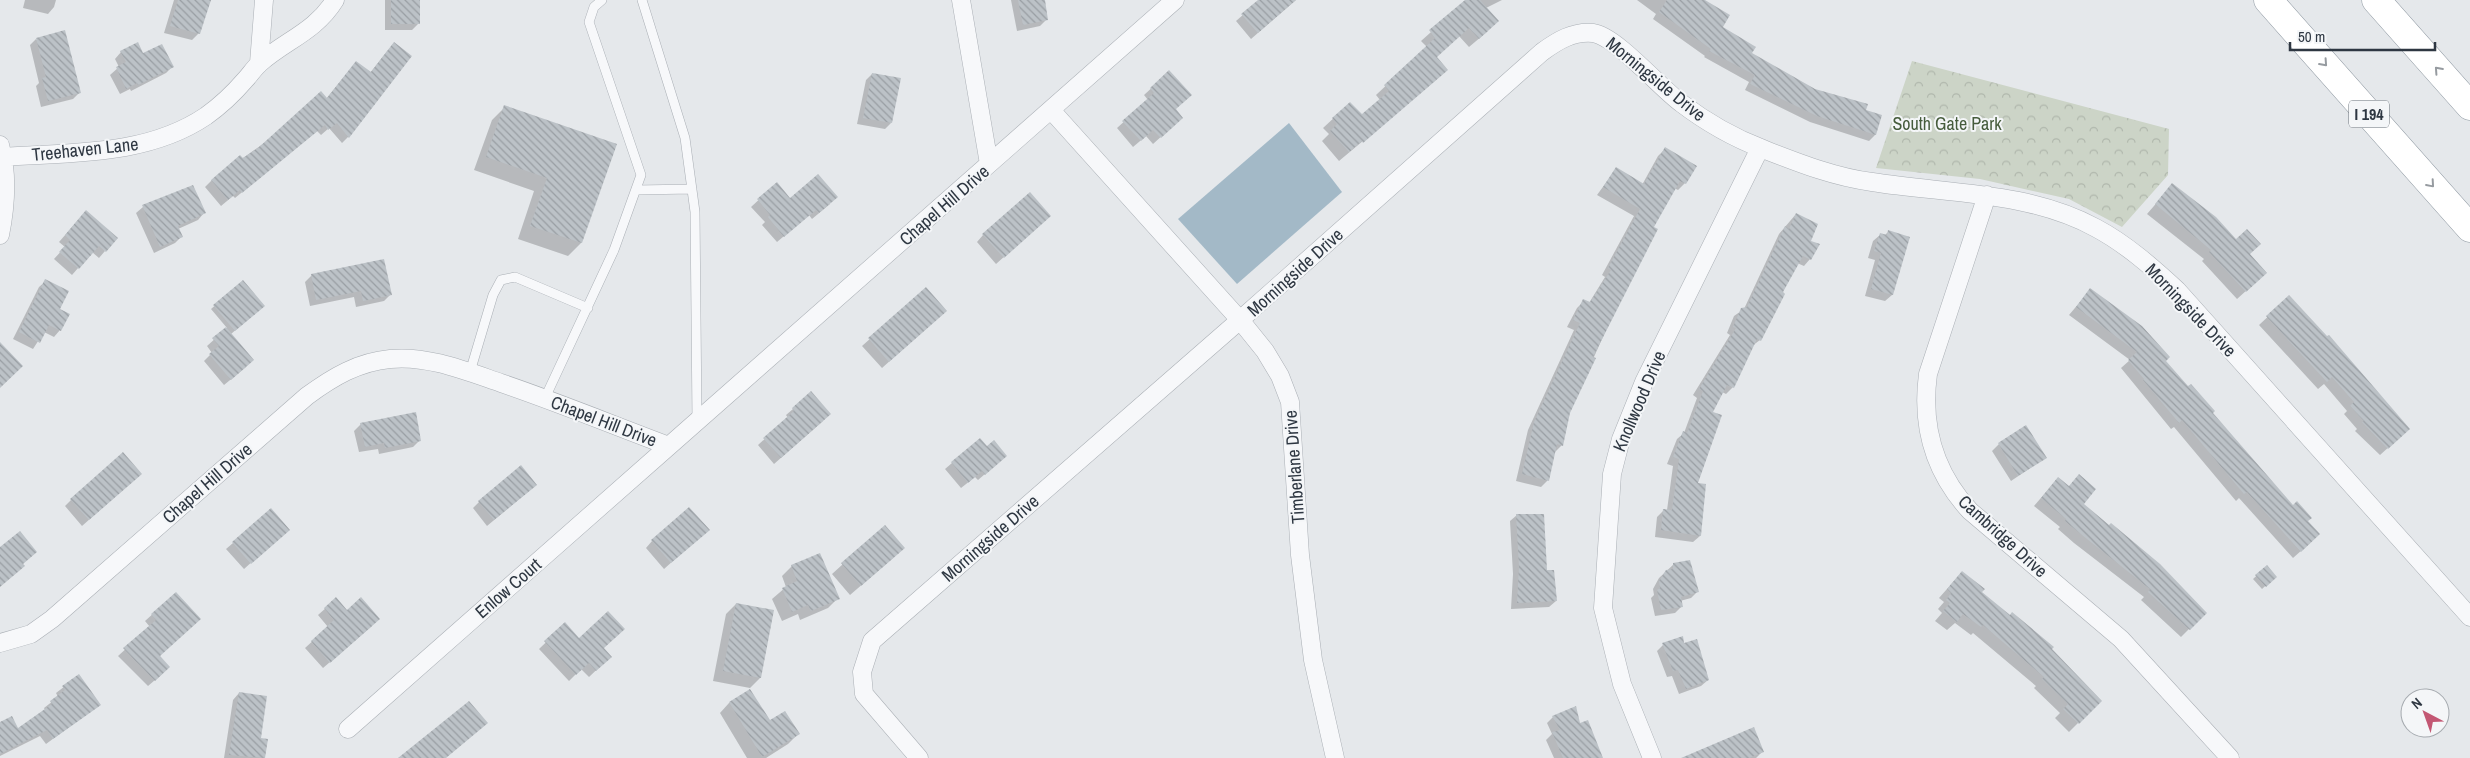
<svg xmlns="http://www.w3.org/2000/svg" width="2470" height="758" font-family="'Archivo Narrow',sans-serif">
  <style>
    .forest { fill: url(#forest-crowns) }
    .water { fill: #a3b9c7 }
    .shadow { fill: #0003 }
    .building { fill: url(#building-back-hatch) }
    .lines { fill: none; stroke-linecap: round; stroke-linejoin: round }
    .service-casing { stroke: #aaafb5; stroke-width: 10 }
    .minor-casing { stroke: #aaafb5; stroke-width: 19 }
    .motorway-casing { stroke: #8d97a0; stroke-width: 29 }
    .service { stroke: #f7f8fa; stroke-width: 9 }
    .minor { stroke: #f7f8fa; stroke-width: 18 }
    .motorway { stroke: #fff; stroke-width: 28 }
    .oneway { stroke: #969ba0 }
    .labels { text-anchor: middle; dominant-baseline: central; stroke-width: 4; stroke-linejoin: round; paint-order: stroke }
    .shield { fill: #f4f6f8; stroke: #697079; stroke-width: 1 }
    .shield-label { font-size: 16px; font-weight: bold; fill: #2e3742 }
    .street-label { font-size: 18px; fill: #2e3742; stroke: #f4f6f8 }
    .park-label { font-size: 18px; fill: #465c3c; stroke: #f4f6f8 }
  </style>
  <defs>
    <pattern id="forest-crowns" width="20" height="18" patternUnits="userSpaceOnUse" patternTransform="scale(1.25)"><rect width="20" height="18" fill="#ccd4c7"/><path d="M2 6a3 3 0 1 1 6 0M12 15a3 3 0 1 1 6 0" fill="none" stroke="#b0b7ac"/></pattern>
    <pattern id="building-back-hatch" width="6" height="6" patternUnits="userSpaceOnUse" patternTransform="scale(1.25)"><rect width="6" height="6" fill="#bcc2c7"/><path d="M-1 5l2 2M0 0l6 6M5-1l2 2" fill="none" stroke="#999ea3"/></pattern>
  </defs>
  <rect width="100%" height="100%" fill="#e5e8eb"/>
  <path class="forest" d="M1912,61l257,68 -1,46 -46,52 -53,-28 -89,-20 -104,-11z"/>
  <path class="water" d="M1289,123l53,69 -105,92 -59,-65z"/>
  <path class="shadow" d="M25,0h31l-2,7 -6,7 -25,-6z
    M174,0h35l-11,34 -6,6 -28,-7z
    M385,0h33v24l-6,6h-27z
    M1011,0h32l4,19 -7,7 -23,5z
    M1260,0h36l-45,39 -15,-18z
    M1467,0h35l-16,8 2,23 -19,16 -10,-11 -24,21 2,22 -98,82 -17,-20 7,-7 -6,-6 27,-25 12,12 18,-15 -4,-5 51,-48 -6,-6z
    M1637,0h65l19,27 29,27 64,36 50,21 11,24 -6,6 -59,-19 -65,-32 4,-8 -45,-25 1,-1 -52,-37 3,-5z
    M36,39l44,53 -7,7 -32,8 -5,-21 3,-3 -9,-38z
    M388,50l-40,87 -6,6 -13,-15 -8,7 -4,-4 -82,67 -2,-2 -12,10 -16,-19 7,-7 114,-81 30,-37 14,11z
    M121,52l22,3 29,12 -6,6 -35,18 -1,-2 -10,5 -10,-19 9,-8 -4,-8z
    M1169,72l6,52 -22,20 -7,-8 -13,11 -16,-19 31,-28 -4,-5z
    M872,74l19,49 -6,6 -28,-5 9,-44z
    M505,107l110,38 -34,98 -13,13 -50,-17 16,-48 -60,-21 18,-50z
    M1665,149l30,17 -10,17 -7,7 -4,-2 -22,39 -83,186 -7,32 -8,8 -6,27 -7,7 -25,-6 12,-51 46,-100 -7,-3 10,-19 7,-7 5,2 16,-26 -3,-2 32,-59 -37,-21 19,-26 26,16 16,-29z
    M776,184l14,16 40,4 -18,15 -3,-4 -32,27 -15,-17 3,-3 -14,-15z
    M2173,184l75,71 9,26 -20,18 -35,-38 2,-2 -57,-45z
    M143,207l61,6 -6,7 -20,9 3,8 -6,6 -21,10 -18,-40z
    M1796,214l14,27v18l-6,7 -7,-3 -16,29 -21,48 -8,6 -19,41 -7,7 -4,-2 -11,21 -15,71 9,1 -5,51 -7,6 -38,-5 2,-20 7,-7h3l6,-44 -6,-2 10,-25 7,-6 13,-35 -4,-3 37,-60 -3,-2 7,-17 10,-7 35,-75z
    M80,218l25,33 -6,7 -7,-6 -20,23 -18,-16 11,-12 -6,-5z
    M1043,222l-47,42 -19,-22 6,-7z
    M1888,232l4,63 -7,6 -20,-5 10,-36 -7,-2 5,-17 7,-6 4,1z
    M312,275l78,20 -6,6 -28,6 -2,-10 -44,9 -5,-24z
    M46,281l12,29 2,20 -6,7 -10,-5 -11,17 -20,-10 26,-52z
    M242,282l18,27 -29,25 15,33 -22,18 -20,-24 8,-8 -5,-7 20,-18 -16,-19z
    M926,289l13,28 -57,51 -20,-22z
    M2091,289l73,72 142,160 5,21 -18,16 -54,-60 -3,3 -62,-74 -3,2 -50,-61 9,-8 -61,-45z
    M2289,297l111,140 -20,18 -25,-24 2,-2 -13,-15 3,-3 -23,-27 -6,5 -59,-64z
    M793,409l30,12 -49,43 -16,-19 30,-27 -2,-3z
    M361,424l59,16 -7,7 -34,7 -1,-5 -19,3 -5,-21z
    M1999,444l46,14 -34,23 -19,-30z
    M999,462l-21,18 -3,-3 -14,11 -16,-19 7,-6z
    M2058,478l11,9 13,17 123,109 -24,24 -40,-37 3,-3 -70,-54 -16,-14 2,-2 -26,-21z
    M134,480l-52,46 -17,-20 6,-6z
    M529,491l-42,35 -14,-18 6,-6z
    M1517,515l28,57 11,29 -7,6 -38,2 2,-35 -3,-53z
    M885,526l8,32 -43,37 -18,-21z
    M281,536l-37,33 -18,-20 7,-6z
    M701,536l-37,33 -18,-21 6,-7z
    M1674,564l24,27 -7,7 -11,3 1,6 -6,6 -20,3 -4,-18 3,-3 -1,-6 6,-11z
    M792,566l46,32 -10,10 -28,12 -2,-6 -16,7 -10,-22 14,-12 -4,-11z
    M2266,567l9,10 -13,12 -9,-10z
    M1962,572l18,21 70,56 50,52 -31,31 -14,-14 5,-5 -26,-25 2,-2 -63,-53 -2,2 -16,-12 -8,7 -12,-9 7,-8 -4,-4 6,-7 -5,-4z
    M176,593l-17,63 3,18 -14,12 -30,-30 32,-29 -5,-6z
    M336,599l10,12 26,15 -49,42 -18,-20 23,-21 -10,-12z
    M736,604l37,7 -13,67 -10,10 -37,-7 13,-67z
    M565,624l14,16 24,9 7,8 -21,20 -8,-8 -12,12 -30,-32z
    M1663,645h20l25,35 -7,6 -22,8 -7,-18 -5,1 -10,-26z
    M78,676l21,29 -53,39 -6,-8 -40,20v-33l18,7 27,-20 -1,-2 14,-11 -2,-4z
    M750,691l19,31 29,12 -10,10 -22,14h-19l-27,-45 9,-10z
    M239,693l20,46 7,1 -2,18h-40l9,-58z
    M1553,717l26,8 23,33h-48l-8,-18 6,-6 -5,-11z
    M1762,752l-6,6h-60z"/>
  <path class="building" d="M178,0h33l-11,34 -30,-8z
    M391,0h29v24h-29z
    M1018,0h27l3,20 -25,5z
    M1258,0h38l-38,33 -17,-19z
    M1465,0h15l19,21 -20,18 -10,-11 -32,29 11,13 -85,73 -1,-2 -13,11 -19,-21 7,-7 -5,-6 18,-16 12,12 27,-23 -5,-6 51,-47 -6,-8z
    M1667,0h38l25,15 -7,12 33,20 -4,6 63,36 53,15 -2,6 16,5 -6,20 -59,-19 -67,-32 5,-9 -46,-24 2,-2 -52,-37z
    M65,30l16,63 -33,8 -6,-23 4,-1 -10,-39z
    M138,42l5,11 19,-9 12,23 -36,18 -1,-2 -11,6 -10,-22 10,-5 -6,-11z
    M394,42l18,14 -63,82 -12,-15 -9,7 -3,-5 -83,68 -2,-3 -12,10 -17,-20 29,-25 3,3 15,-10 63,-57 6,7 29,-37 15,11z
    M1169,70l23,25 -16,14 7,9 -22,20 -8,-8 -12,11 -19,-20 32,-28 -4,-5z
    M872,73l29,5 -9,45 -29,-5z
    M504,105l113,39 -35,99 -52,-17 17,-48 -61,-21z
    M1665,147l32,19 -11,18 -6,-3 -26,46 4,2 -65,128 3,1 -26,55 -7,33 -6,-2 -8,37 -27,-7 12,-52 46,-99 -7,-3 10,-21 7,3 21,-32 -3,-2 32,-59 -37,-22 13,-20 28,17z
    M818,174l20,23 -19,16 -3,-3 -32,27 -16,-20 2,-2 -13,-16 20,-17 13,16z
    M2172,183l44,34 20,22 11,-10 14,15 -11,10 17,19 -21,19 -37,-40 2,-2 -56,-46z
    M193,185l13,28 -28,13 5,11 -23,10 -18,-42z
    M1030,192l21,24 -47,42 -22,-24z
    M86,210l32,28 -12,14 -7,-6 -20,23 -20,-17 11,-12 -5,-5z
    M1796,213l22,11 -7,17 9,3 -9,16 -8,-4 -20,36 2,2 -24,47 -4,-2 -23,49 -7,-3 -14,27 9,3 -24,68 8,1 -5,52 -40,-6 2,-21 9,1 7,-51 -6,-2 10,-26 4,2 16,-42 -4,-2 37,-61 -3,-1 8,-19 6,-1 38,-81 4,3z
    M1888,230l22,7 -17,58 -22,-6 10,-36 -7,-2 6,-18 7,2z
    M384,259l8,36 -29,6 -2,-10 -45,9 -5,-26z
    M45,279l24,12 -9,18 10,5 -9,17 -12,-6 -9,18 -21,-11z
    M243,280l22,26 -30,25 -22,-26z
    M926,287l21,24 -58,51 -21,-24z
    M2090,288l52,38 28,31 -4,4 22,25 3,-2 24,27 -2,2 80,92 4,-4 15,17 -4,3 12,13 -19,18 -54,-60 -3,2 -62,-74 -3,3 -36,-43 1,-1 -16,-19 9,-8 -61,-45z
    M2289,295l38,41 2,-1 81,94 -22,20 -26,-27 2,-1 -14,-15 4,-4 -22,-25 -5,5 -61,-66z
    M226,327l28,33 -23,20 -22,-26 10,-8 -7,-8z
    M0,342l23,24 -23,22z
    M811,391l20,23 -50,44 -18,-20 31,-27 -2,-3z
    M416,412l5,29 -36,7 -1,-5 -19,4 -5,-24z
    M2026,425l21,33 -29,18 -20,-33z
    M980,438l7,8 7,-6 13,16 -22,19 -3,-4 -14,12 -17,-21z
    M123,452l19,22 -53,46 -19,-21z
    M521,465l16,20 -43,35 -16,-19z
    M2079,474l17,15 -12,15 25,21 2,-2 49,41 47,49 -17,17 -42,-38 2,-3 -68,-54 -17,-14 1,-2 -25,-21 17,-21 11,9z
    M689,507l21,23 -39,33 -20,-23z
    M271,508l19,22 -39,34 -19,-22z
    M1516,514h28l3,56h7l3,31 -40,2 2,-36z
    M885,525l20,23 -44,38 -20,-23z
    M20,531l17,21 -14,12 2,2 -25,21v-40z
    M820,553l20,46 -29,12 -3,-6 -16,7 -10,-24 15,-7 -6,-16z
    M1690,560l9,32 -18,5 2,10 -22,3 -4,-20 3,-2 -1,-7 7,-11 7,-1v-6z
    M2267,565l10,12 -11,10 -11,-12z
    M1962,571l23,18 -3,3 28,23 2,-3 42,35 -2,2 50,52 -23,23 -16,-15 5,-5 -26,-25 2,-2 -61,-52 -2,2 -18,-13 -6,8 -14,-11 7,-8 -4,-3 5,-7 -4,-4z
    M176,592l25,27 -41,37 10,11 -15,14 -32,-33 33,-28 -5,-6z
    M336,597l11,13 14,-13 19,22 -50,44 -19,-22 23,-21 -10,-12z
    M736,603l38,7 -13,68 -38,-7z
    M608,611l17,18 -21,19 8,9 -16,14 -7,-8 -13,12 -32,-34 21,-19 14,16z
    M1683,636l1,7 13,-4 12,41 -23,9 -8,-19 -5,1 -11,-28z
    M79,674l22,31 -48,34 -6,-9 -47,24v-32l12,-6 6,12 34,-24 -2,-3 15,-11 -3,-4z
    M750,689l20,31 15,-9 15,23 -38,23 -33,-55z
    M239,692l28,4 -6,42 7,1 -3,19 -36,-3z
    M469,701l19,22 -42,35h-48z
    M1576,706l4,17 8,-3 15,38h-40l-11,-26 8,-2 -8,-14z
    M1754,727l10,25 -15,6h-68z"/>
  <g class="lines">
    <g class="service-casing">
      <path id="service" d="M642,0l43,138 10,74 2,208
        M637,190l55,-1
        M470,372l23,-77 8,-15 14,-3 73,31
        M545,398l69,-148 27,-75 -52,-153 5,-15 8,-7"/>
    </g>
    <g class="minor-casing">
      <path id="minor" d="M961,0l28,164
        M259,63l5,-63
        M1051,110l189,210 25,31 15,25 10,26 10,153 13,105 22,98
        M0,145c8,29 6,60 0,90
        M3,157c69,-5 144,-1 203,-41 14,-10 27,-22 39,-36 5,-5 9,-12 15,-17 26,-23 55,-31 75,-63
        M1987,195l-59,179c-7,52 6,98 42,137l151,128 109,119
        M0,643l31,-9 21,-15 255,-223c26,-19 51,-34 83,-37 37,-4 76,12 111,24 56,19 112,42 168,63l506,-446
        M348,729l321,-283
        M919,758l-55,-64 -2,-22 10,-31 368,-321 302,-268c15,-11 31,-21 51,-19 23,3 67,55 88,70 25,19 53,35 82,46 36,14 71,28 109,33 75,12 156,9 224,46 30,16 56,39 81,62l293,327
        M1652,758l-30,-74 -19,-76 9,-134 9,-35 23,-57 116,-234"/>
    </g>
    <g class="motorway-casing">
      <path id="motorway" d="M2268,0l202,228
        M2376,0l94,106"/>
    </g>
    <use href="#service" class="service"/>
    <use href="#minor" class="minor"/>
    <use href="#motorway" class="motorway"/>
  </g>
  <defs><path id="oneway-chevron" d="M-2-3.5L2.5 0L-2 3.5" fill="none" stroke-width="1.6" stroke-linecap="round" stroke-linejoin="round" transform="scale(1.25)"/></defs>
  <g class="oneway">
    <use href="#oneway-chevron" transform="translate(2324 63) rotate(48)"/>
    <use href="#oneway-chevron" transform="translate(2438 70) rotate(-132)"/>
    <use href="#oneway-chevron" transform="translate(2431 184) rotate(49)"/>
  </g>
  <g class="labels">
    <rect class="shield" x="2349" y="100.5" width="40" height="27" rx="4"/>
    <g class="shield-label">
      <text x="2369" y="114">I 194</text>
    </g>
    <g class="street-label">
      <text transform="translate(1656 79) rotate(39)">Morningside Drive</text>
      <text transform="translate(85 149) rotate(-6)">Treehaven Lane</text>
      <text transform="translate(944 205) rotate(-41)">Chapel Hill Drive</text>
      <text transform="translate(1295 272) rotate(-42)">Morningside Drive</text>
      <text transform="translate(2191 310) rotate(46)">Morningside Drive</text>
      <text transform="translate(1639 401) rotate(-67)">Knollwood Drive</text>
      <text transform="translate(604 421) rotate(21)">Chapel Hill Drive</text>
      <text transform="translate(1294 467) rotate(-94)">Timberlane Drive</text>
      <text transform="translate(207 483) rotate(-41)">Chapel Hill Drive</text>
      <text transform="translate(2003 536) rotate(42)">Cambridge Drive</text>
      <text transform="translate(990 538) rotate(-41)">Morningside Drive</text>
      <text transform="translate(508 588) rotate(-41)">Enlow Court</text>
    </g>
    <g class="park-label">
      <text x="1947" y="123">South Gate Park</text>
    </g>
  </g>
  <g transform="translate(2425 713) rotate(319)"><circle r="24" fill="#f4f6f8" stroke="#a5aaaf"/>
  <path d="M0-4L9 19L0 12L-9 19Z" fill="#c35773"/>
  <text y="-8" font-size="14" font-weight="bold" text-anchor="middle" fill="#2e3742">N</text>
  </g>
  <path d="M2290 42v8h145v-8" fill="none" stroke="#2e3742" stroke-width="2.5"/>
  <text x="2298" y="42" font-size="15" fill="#2e3742" stroke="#f4f6f8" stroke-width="4" paint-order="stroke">50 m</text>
</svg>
